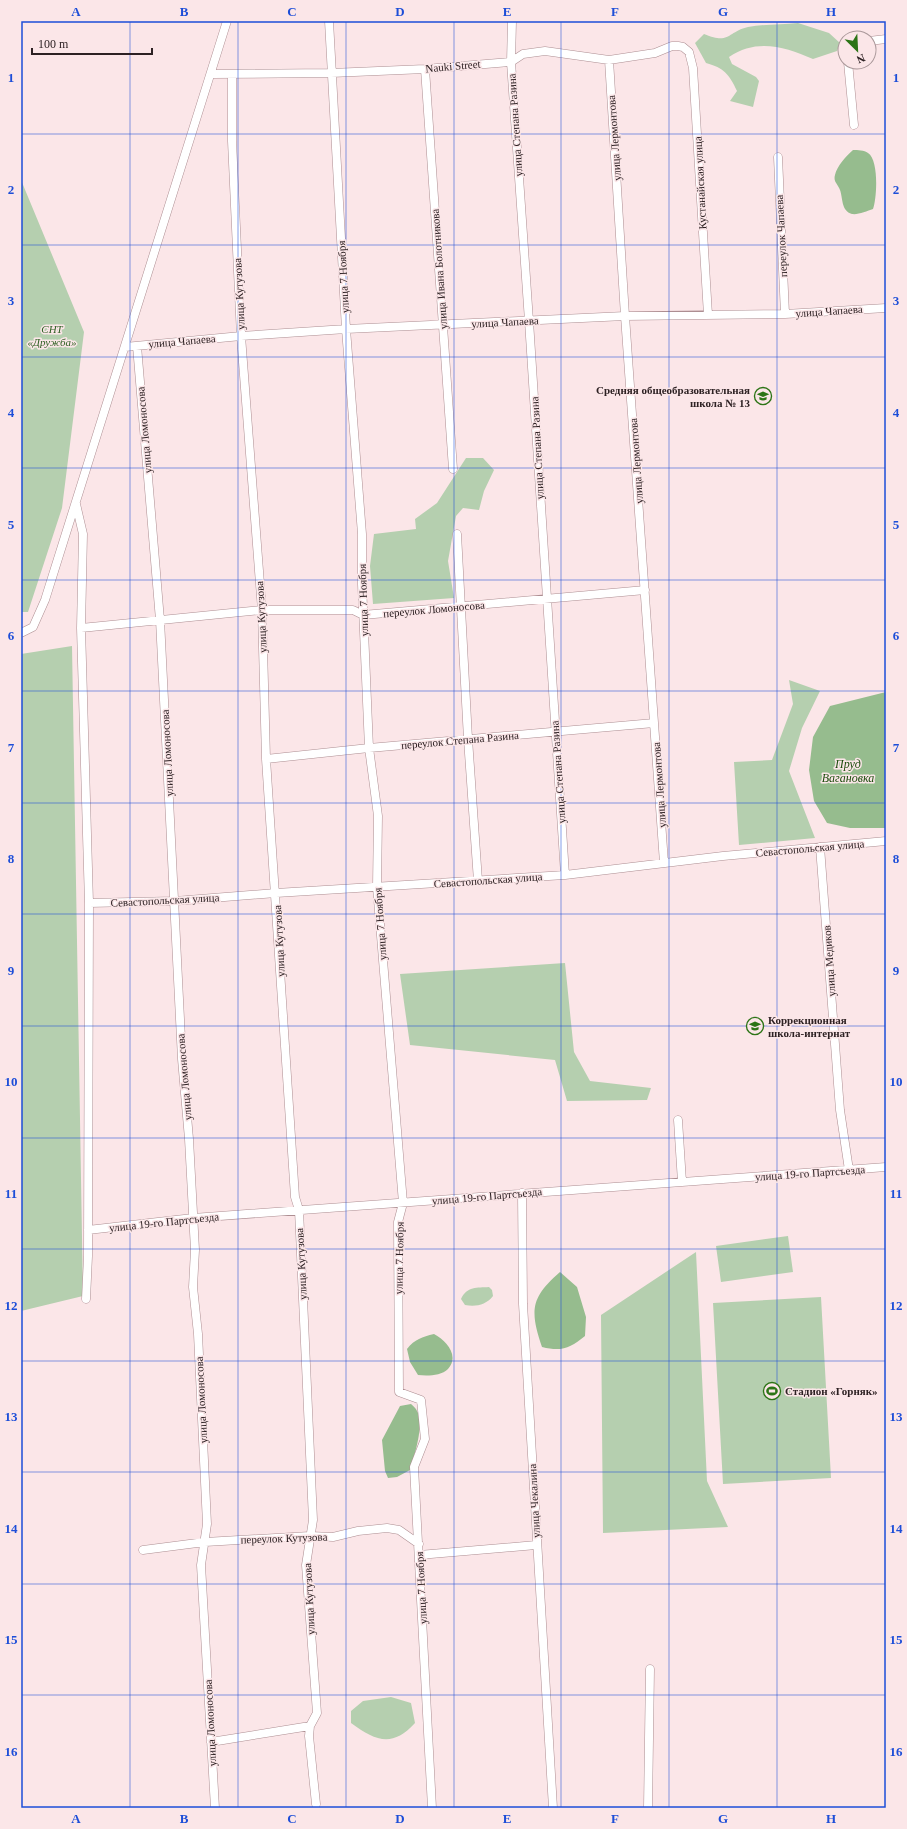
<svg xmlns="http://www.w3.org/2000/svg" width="907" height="1829" font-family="Georgia,serif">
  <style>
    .green { fill: #b5cfaf }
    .water { fill: #96bc8e }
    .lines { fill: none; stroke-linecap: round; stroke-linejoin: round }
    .minor-casing { stroke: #ad8e92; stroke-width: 9 }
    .minor { stroke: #fff; stroke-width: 8 }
    .grid { fill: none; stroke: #1d4ed8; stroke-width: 1; stroke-opacity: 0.55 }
    .labels { text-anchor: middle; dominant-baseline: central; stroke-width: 3; stroke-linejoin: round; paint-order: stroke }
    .street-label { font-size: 11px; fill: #2d2123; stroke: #fbe6e8 }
    .park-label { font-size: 11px; font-style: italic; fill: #2f6023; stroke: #fbe6e8 }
    .poi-label { font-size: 11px; font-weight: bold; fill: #2d2123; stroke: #fbe6e8; text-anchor: start }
    .water-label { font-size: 12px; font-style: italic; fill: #1b4c0c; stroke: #fbe6e8 }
    .neatline { fill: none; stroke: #1d4ed8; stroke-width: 1.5 }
    .grid-label { font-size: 13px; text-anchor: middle; font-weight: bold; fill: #1d4ed8 }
  </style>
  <rect width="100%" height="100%" fill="#fbe6e8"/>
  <path class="green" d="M798,23l31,10 11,10 -3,8 -24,8c-28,-12 -56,-21 -84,-2l3,7 24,13 3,4 -6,26 -23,-6 7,-10c-8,-17 -13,-23 -31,-28l-11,-20 9,-9c26,11 23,-2 44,-7 16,-3 34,-2 50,-4z
    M21,180l63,152 -22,176 -34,104h-7z
    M466,458h17l11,12 -10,21 -5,19 -16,-2 -7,8 -8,45 6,37 -81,6 -3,-38 4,-32 42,-5 -1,-10 22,-16z
    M72,646l11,650 -62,15v-657z
    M789,680l31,11 -18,37 -13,43 26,67 -76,7 -5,-83 38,-2 21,-56z
    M565,963l9,89 16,29 61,7 -4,12 -80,1 -12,-41 -145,-15 -10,-71z
    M788,1236l5,36 -72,10 -5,-36z
    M696,1252l11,229 21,46 -125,6 -2,-218z
    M489,1287l3,3 1,6c-7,9 -17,11 -28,9l-4,-6c6,-13 16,-11 28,-12z
    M821,1297l10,181 -108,6 -10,-181z
    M391,1697l20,6 4,20c-23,25 -39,18 -64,0v-12l12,-10z"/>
  <path class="water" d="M853,150c5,0 11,0 15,3 11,7 9,45 5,56 -6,2 -15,6 -21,5 -11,-3 -9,-16 -12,-24 -2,-6 -7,-8 -5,-15 2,-9 11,-19 18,-25z
    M886,692v136h-36l-23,-5 -13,-22 -5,-31 4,-33 17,-31z
    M560,1272l17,15 9,30 -1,19c-15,12 -23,16 -43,11 -12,-36 -12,-49 18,-75z
    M434,1334c12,6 26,22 14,35 -7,7 -21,7 -30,6l-8,-13 -3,-13c8,-10 15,-12 27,-15z
    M411,1404c2,2 5,4 6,7 8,12 -3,46 -7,59l-13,7 -9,1 -3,-7 -3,-31 18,-34z"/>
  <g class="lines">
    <g class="minor-casing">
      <path id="minor" d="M329,21l17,308 16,205v50l7,164 9,68 -1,71 26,316 -5,19 1,170 22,8 4,39 -11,28 18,341
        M512,21l-1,41 18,259 36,554
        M869,41l17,-2
        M609,60l16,256 39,547
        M848,62l6,63
        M425,69l28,400
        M211,74l120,-1 94,-4 86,-7 12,-8 22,-3 64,9 46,-7 17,-7h6l5,1 6,5 4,16 15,247
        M232,74v67l9,195 21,274 4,149 29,438 4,13 14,310 -7,45 11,148 -7,13 -1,10 7,68
        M778,157l7,157
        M137,346l23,274 22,439 7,80 6,111 -2,37 5,47 9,190 -6,41 14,243
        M125,347l116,-11 105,-7 279,-13 160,-2 101,-6
        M76,504l7,30 -2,94 8,275 -1,353 -2,43
        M457,534l11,205 10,142
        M81,628l181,-18h91l10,5 282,-25
        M21,633l12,-6 12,-27 182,-579
        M266,759l103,-11 285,-25
        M820,847l20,263 9,60
        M89,903l86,-2 101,-8 289,-18 158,-19 163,-15
        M678,1120l4,62
        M522,1193l1,111 30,504
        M88,1230l105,-12 693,-51
        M143,1550l62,-8 105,-6 23,1 25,-6 29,-3 12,2 20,14
        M419,1555l117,-10
        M211,1742l99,-16
        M648,1808l2,-139"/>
    </g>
    <use href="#minor" class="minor"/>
  </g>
  <path class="grid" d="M130,21v1787M238,21v1787M346,21v1787M454,21v1787M561,21v1787M669,21v1787M777,21v1787M21,134h865M21,245h865M21,357h865M21,468h865M21,580h865M21,691h865M21,803h865M21,914h865M21,1026h865M21,1138h865M21,1249h865M21,1361h865M21,1472h865M21,1584h865M21,1695h865"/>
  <defs>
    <g id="school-ring" transform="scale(0.9)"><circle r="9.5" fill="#fbe6e8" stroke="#2c7416" stroke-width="1.5"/><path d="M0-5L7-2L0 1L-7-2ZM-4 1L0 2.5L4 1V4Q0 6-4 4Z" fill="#2c7416"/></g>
    <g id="stadium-ring" transform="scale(0.9)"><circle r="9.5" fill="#fbe6e8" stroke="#2c7416" stroke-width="1.5"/><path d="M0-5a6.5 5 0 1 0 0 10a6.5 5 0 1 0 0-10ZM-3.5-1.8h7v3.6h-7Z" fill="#2c7416"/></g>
  </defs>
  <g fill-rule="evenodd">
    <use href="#school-ring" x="763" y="396"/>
    <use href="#school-ring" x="755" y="1026"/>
    <use href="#stadium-ring" x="772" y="1391"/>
  </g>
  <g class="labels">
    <g class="street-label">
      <text transform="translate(453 66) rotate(-5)">Nauki Street</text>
      <text transform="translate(515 125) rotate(-94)">улица Степана Разина</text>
      <text transform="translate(614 138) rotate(-94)">улица Лермонтова</text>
      <text transform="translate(700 183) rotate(-93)">Кустанайская улица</text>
      <text transform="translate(781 236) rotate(-93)">переулок Чапаева</text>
      <text transform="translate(439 269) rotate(-94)">улица Ивана Болотникова</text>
      <text transform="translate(343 277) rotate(-93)">улица 7 Ноября</text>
      <text transform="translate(239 294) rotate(-93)">улица Кутузова</text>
      <text transform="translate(829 311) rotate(-4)">улица Чапаева</text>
      <text transform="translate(505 322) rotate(-3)">улица Чапаева</text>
      <text transform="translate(182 341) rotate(-5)">улица Чапаева</text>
      <text transform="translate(144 430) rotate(-95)">улица Ломоносова</text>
      <text transform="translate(537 448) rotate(-93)">улица Степана Разина</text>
      <text transform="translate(636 461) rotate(-94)">улица Лермонтова</text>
      <text transform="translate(363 600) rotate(-92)">улица 7 Ноября</text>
      <text transform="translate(434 609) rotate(-5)">переулок Ломоносова</text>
      <text transform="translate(261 617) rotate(-93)">улица Кутузова</text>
      <text transform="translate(460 740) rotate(-5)">переулок Степана Разина</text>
      <text transform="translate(167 753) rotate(-93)">улица Ломоносова</text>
      <text transform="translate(558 772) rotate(-94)">улица Степана Разина</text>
      <text transform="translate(659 785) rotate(-94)">улица Лермонтова</text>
      <text transform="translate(810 848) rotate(-5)">Севастопольская улица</text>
      <text transform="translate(488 880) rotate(-4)">Севастопольская улица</text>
      <text transform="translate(165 900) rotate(-3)">Севастопольская улица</text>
      <text transform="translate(380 924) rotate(-94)">улица 7 Ноября</text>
      <text transform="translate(279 941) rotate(-93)">улица Кутузова</text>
      <text transform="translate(829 961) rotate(-94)">улица Медиков</text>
      <text transform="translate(184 1077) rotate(-95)">улица Ломоносова</text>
      <text transform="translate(810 1173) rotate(-4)">улица 19-го Партсъезда</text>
      <text transform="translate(487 1196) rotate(-5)">улица 19-го Партсъезда</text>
      <text transform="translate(164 1222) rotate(-6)">улица 19-го Партсъезда</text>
      <text transform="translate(399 1258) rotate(-89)">улица 7 Ноября</text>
      <text transform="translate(301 1264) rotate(-93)">улица Кутузова</text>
      <text transform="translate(201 1400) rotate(-93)">улица Ломоносова</text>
      <text transform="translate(534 1501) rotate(-93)">улица Чекалина</text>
      <text transform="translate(284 1538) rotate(-2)">переулок Кутузова</text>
      <text transform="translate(421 1588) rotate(-93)">улица 7 Ноября</text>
      <text transform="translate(309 1599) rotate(-93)">улица Кутузова</text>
      <text transform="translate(210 1723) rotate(-93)">улица Ломоносова</text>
    </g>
    <g class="park-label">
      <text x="52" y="329">СНТ<tspan x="52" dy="13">«Дружба»</tspan></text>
    </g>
    <g class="poi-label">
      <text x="750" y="390" text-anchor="end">Средняя общеобразовательная<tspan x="750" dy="13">школа № 13</tspan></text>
      <text x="768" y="1020">Коррекционная<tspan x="768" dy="13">школа-интернат</tspan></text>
      <text x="785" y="1391">Стадион «Горняк»</text>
    </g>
    <g class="water-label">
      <text x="848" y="764">Пруд<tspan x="848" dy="14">Вагановка</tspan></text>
    </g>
  </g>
  <rect width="907" height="1829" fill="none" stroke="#fbe6e8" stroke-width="44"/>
  <g transform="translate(857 50) rotate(156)"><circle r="19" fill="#fbe6e8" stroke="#a99799"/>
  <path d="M0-3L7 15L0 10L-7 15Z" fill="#2c7416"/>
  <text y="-6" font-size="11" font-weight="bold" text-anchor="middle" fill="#2d2123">N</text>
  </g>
  <path d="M32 48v6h120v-6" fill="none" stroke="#2d2123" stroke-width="2"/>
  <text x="38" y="48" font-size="12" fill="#2d2123" stroke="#fbe6e8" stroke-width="3" paint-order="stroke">100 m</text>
  <rect x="22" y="22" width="863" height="1785" class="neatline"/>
  <g class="grid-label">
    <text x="76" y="16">A</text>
    <text x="184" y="16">B</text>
    <text x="292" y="16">C</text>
    <text x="400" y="16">D</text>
    <text x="507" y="16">E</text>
    <text x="615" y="16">F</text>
    <text x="723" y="16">G</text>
    <text x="831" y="16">H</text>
    <text x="11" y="82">1</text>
    <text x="896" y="82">1</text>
    <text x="11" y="194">2</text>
    <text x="896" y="194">2</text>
    <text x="11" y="305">3</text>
    <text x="896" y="305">3</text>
    <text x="11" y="417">4</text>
    <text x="896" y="417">4</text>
    <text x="11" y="529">5</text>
    <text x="896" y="529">5</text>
    <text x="11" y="640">6</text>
    <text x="896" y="640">6</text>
    <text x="11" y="752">7</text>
    <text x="896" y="752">7</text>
    <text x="11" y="863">8</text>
    <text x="896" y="863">8</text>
    <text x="11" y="975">9</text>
    <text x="896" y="975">9</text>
    <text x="11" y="1086">10</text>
    <text x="896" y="1086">10</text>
    <text x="11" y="1198">11</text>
    <text x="896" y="1198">11</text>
    <text x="11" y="1310">12</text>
    <text x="896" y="1310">12</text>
    <text x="11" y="1421">13</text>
    <text x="896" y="1421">13</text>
    <text x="11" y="1533">14</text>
    <text x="896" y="1533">14</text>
    <text x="11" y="1644">15</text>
    <text x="896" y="1644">15</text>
    <text x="11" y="1756">16</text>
    <text x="896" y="1756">16</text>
    <text x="76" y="1823">A</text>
    <text x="184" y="1823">B</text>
    <text x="292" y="1823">C</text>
    <text x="400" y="1823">D</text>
    <text x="507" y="1823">E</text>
    <text x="615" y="1823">F</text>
    <text x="723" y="1823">G</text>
    <text x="831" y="1823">H</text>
  </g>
</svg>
